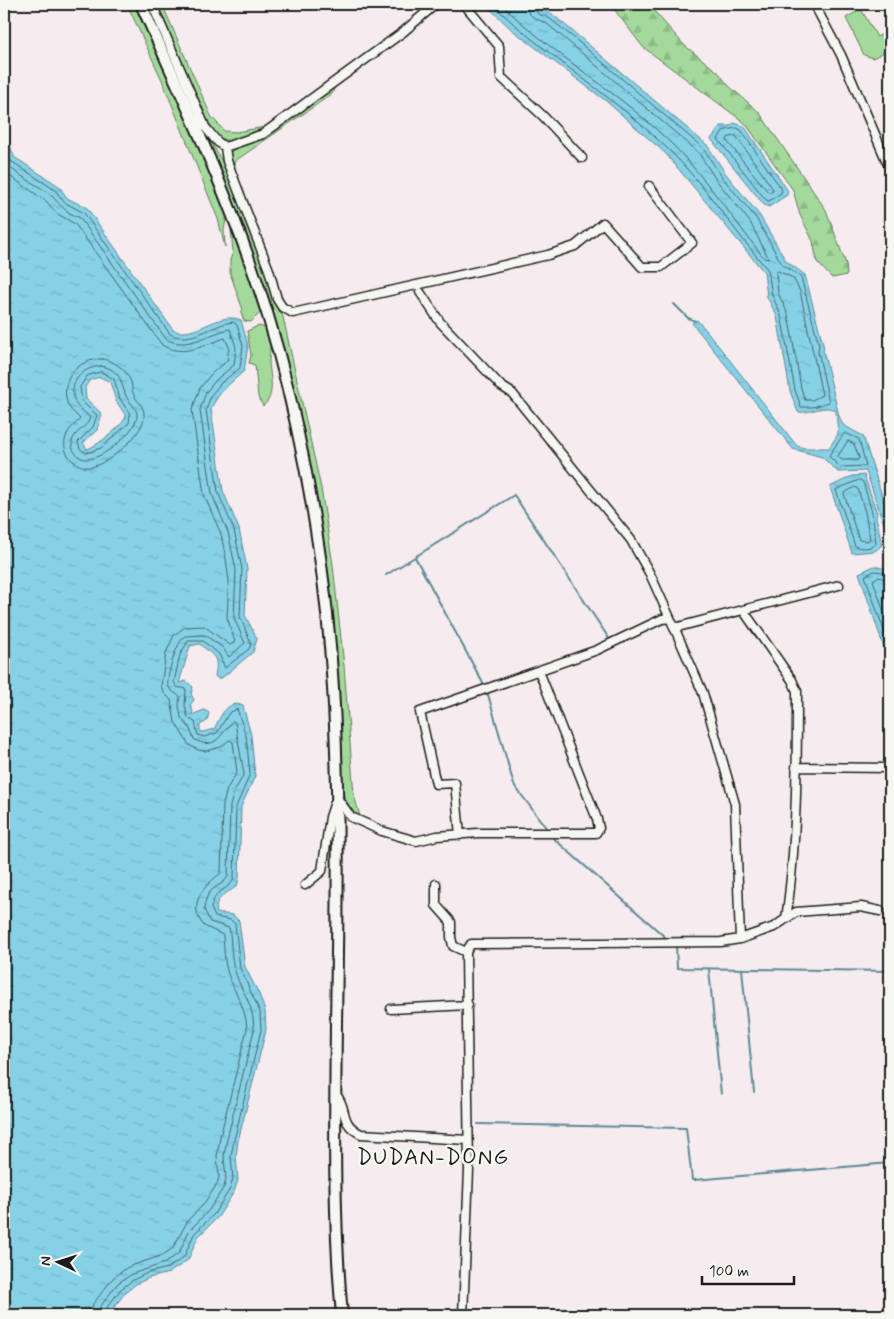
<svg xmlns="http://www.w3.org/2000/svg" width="894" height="1319" font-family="Mynerve,sans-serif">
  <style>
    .grass { fill: #a4d99c; stroke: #607a5c }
    .forest { fill: url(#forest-firs); stroke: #607a5c }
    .water { fill: url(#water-ripples); stroke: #5c8995; fill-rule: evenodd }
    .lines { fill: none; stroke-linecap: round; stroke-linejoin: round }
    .shore { stroke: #46646d; stroke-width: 1 }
    .stream { stroke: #5c8995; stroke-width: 2 }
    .street-casing { stroke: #1c1c1c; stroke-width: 11 }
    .secondary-casing { stroke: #1c1c1c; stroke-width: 14 }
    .street { stroke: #f6f6f2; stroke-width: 8 }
    .secondary { stroke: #f6f6f2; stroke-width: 10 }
    .labels { text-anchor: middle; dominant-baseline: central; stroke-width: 5; stroke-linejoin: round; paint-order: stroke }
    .quarter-label { font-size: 22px; letter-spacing: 1px; fill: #1c1c1c; stroke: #f6f6f2 }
  </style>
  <defs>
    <pattern id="forest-firs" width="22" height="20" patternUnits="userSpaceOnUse" patternTransform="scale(1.25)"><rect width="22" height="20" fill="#a4d99c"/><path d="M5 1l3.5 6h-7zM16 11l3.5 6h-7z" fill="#8dba86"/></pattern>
    <pattern id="water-ripples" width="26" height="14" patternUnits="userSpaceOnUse" patternTransform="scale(1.25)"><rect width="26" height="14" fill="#86d1e6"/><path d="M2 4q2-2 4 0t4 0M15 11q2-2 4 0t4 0" fill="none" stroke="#73b3c5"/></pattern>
  </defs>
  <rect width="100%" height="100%" fill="#f6ebee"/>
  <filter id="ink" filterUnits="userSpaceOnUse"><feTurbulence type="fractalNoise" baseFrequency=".02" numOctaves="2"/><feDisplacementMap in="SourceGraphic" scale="10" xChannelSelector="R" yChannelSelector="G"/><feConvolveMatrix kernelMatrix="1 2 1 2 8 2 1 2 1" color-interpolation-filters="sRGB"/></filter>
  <g filter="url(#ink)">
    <path class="grass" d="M127,4h10l60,134 30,76 -3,16 1,17 -7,-28 -56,-139z
      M157,4h5l49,112 13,15 12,1 29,-5c-11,8 -29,18 -43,12 -5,-3 -11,-10 -15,-14z
      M861,9l16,28 13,-7v19l-17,9 -9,-3 -18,-37z
      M336,84l-4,10 -97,67v12l-7,-18c8,-10 17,-9 27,-15 29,-16 55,-37 81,-56z
      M201,124l23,41 59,152 38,171 12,77 11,101 10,129 7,25 -8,-6 -12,-24 -4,-116 -10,-105 -11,-69 -20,-90z
      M231,229l31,82 -11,11 -7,-1 -3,-9 2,-2 -13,-37v-13l3,-8z
      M258,326l9,2c5,16 3,17 2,32 0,14 8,35 -6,46l-5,-9 -3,-32 -6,-2 2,-8 -4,-24z"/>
    <path class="forest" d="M610,4h38l36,41 34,27 11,14 30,26 67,98 20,54 1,11 -15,3 -15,-16 -4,-21 -13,-26 -7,-25 -48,-67 -102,-76z"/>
    <path class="water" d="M485,4h50l7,6 9,3 156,132 19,29 34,42 26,45 19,14 19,73 -1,2 16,66 4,9 20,11 27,85v21l-24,-71 -28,1 -16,-15 -29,-8 -101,-126 5,-3 9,10 91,116 8,2h24l9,-14 -2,-23c-11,-8 -25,3 -38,1l-8,-21 -13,-75 -10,-19 -3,-25 -98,-118 -60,-53 -95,-72z
      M734,123l10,3 44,65 -1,4 -18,12 -5,-2 -53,-66 10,-13h9z
      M4,127l10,30 45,29 8,12 20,10 86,122c22,10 45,-20 68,-10l7,26 -4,25c-13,12 -26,21 -33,38l12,82 16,38 8,40 -2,46 12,24 -4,13 -30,25 -5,2 -3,-3c4,-20 -1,-19 -15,-32l-10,2 -11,37 7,-2 7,6 -2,7 3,6 -4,5 3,6 -1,4 12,-5 5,3 -2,8 -7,4v6l3,1 11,-3c6,-11 13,-31 29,-23l8,29 4,41 -14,31 -2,71 -2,8c-10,8 -24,11 -20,27l16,2 6,6 6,46 14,27 6,17 1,19 -28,111 -2,15 2,24 -4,12 -16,25 -20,20 -10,23 -19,13 -20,5 -13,6 -11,9 -17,22h-104zM100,377l10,5 6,19 10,15c-3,10 -29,30 -39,33l-4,-6 14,-13 5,-16 -16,-15 -1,-12 5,-7z
      M864,475l13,38 -1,4 6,28 -7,6 -23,2 -22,-66 22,-11z
      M874,566l16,4v83h-2l-3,-2 -26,-78z"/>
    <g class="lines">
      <path class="shore" d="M492,4c55,53 122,92 177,146 37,36 65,81 99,120l4,25 9,20 14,75 6,17h12l16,-5 -11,-51 1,-6 -18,-68 -19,-13 -26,-46 -34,-41 -19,-29 -129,-110 -25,-20 -11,-4 -6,-10
        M501,4c53,52 120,89 173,142 33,34 60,74 90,112l5,1 -19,-37 -33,-41 -19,-29 -128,-109 -24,-20 -12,-5 -6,-6 -2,-8
        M737,128l4,2 41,60 -1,3 -12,8 -3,-1 -48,-61 5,-8z
        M736,136l37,53 -1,3h-4l-41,-51 1,-3z
        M4,145l7,16 44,29 9,12 20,11 86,121c20,11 43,-10 63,-12l4,3 6,21 -3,22 -18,14 -11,13 -5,15 12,82 16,38 8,39 -2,47 11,28 -2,5 -24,19 -6,-14 -16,-13h-15l-8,14 -6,27 3,5 9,2 -1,17 3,12 7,4 3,13 6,2 13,-4 12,-20 8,-4 9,27 4,38 -14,33 -2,70c-3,14 -19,10 -23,31l4,9 16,3 4,4 5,44 20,44 1,18 -27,110 -3,16 2,23 -3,10 -16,25 -20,20 -10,23 -16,11 -21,5 -14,7 -12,9 -13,17 -4,9
        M4,161c9,13 37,25 48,35 10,11 14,16 28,22l86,121c21,12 43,-6 64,-10l6,18 -2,18 -17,14 -11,13 -6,18 12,84 16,38 8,38 -2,48 11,25 -16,14 -6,-9 -18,-13 -20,1c-8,5 -19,41 -17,49 2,6 7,8 12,11l-1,9 2,13 8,9 5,12c21,14 28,-7 39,-18l2,2 9,51 -10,18 -4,14 -2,70c-6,13 -21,7 -24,33l6,13 19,6c3,14 1,29 6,43 7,24 18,29 19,59l-27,109 -3,17 2,23 -2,8 -15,23 -20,21 -10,22 -14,10 -33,11 -14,9 -18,24 -2,8
        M4,172l42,29 10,12 19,11 87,121c21,13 42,0 63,-7l4,9 -2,14 -15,12 -12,15 -8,22 12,85 17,39 5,25 3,22 -2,36 8,25 -5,3 -26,-19 -19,1 -11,8 -8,18 -5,33 3,7 7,7 4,22 14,23 9,5 8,1 15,-4 8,-7 4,2 4,30 -10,17 -4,16 -2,68c-17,13 -35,31 -17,53l19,9c1,12 1,27 5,39 7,20 18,33 19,55l-27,108 -3,19 2,21 -2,7 -14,21 -15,15 -15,28 -10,7 -35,12 -15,11 -20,26 -3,11
        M778,271l15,7 7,13 22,104 -10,5h-7l-4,-12 -13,-74 -10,-21 -2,-20z
        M103,359c13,3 23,10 28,23 1,4 1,8 2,11 3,8 10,11 11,20 3,20 -36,51 -53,54 -16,2 -31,-15 -25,-30 2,-8 9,-12 14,-18 -3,-4 -8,-7 -11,-12 -12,-25 8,-49 34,-48z
        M101,366c20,4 19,14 25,30 3,7 11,11 11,19 1,16 -44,55 -59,41 -4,-4 -7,-9 -6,-14 2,-11 15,-14 18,-24 -3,-5 -11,-8 -14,-14 -10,-19 5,-37 25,-38z
        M101,372l13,7 6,20 10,15 -1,9 -28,25 -15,5 -6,-4 -2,-7 15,-15 4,-12 -15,-13 -2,-15 7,-11z
        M845,433l14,6 7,27 -26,1 -11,-11z
        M848,441l6,3 5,13 -1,3h-16l-4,-3z
        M860,480l3,2 9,30 4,31c-3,6 -16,6 -21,3l-19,-56z
        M855,487l3,2 7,23 5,27 -2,2 -9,-1 -15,-46z
        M890,573l-16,-2 -9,5 25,72
        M890,580l-12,-3 -5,3 17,50"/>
      <path class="stream" d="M674,304l14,14 7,3
        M415,557l70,130
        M386,575l128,-80 96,145
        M487,691l27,94 33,44
        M551,836l114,101
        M676,944l1,24 213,3
        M709,969l12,125
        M742,969l12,123
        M478,1124l208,4 6,52
        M694,1180l196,-17"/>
      <g class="street-casing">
        <path id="street" d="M152,4l52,120
          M464,4l35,42 2,31 42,39 39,42
          M814,4l27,51 49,114
          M191,118c17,4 19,22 34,29l38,-13 140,-102 33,-28
          M225,147l2,14 42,109 8,29 5,8 11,6 255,-58 27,-9 28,-23 39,44h19l31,-24 -43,-57
          M420,292l20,30 61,64 11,7 119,147 19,34 20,44 33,75 32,111 5,135
          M743,610l49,70 5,11c0,75 0,153 -11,228
          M674,628l165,-43
          M796,767l94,1
          M337,798l14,19 31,14 34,10 21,-5 41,-3h118l3,-5 -2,-9 -58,-148
          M460,835l-5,-52 -19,1 -16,-72 177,-62 65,-31 8,-1
          M436,884v21l15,17v15l2,9 13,6
          M305,885l17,-14 8,-54 5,-15
          M391,1009l77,-4
          M337,1096c11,14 2,27 24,38l107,6
          M463,1315l6,-145 -3,-218 5,-8 250,-2 19,-3 34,-12 22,-15 65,-5 19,4"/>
      </g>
      <g class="secondary-casing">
        <path id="secondary" d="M141,4c46,102 94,205 127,312 28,92 49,202 59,298 14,136 11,274 9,411 -1,97 -3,194 6,290"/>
      </g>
      <use href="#street" class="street"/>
      <use href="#secondary" class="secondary"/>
    </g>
  </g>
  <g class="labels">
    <g class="quarter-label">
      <text x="433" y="1158">DUDAN-DONG</text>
    </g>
  </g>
  <rect width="894" height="1319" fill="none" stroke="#f6f6f2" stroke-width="20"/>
  <rect x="10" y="10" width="874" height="1299" fill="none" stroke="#1c1c1c" stroke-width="2" filter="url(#ink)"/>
  <g transform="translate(58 1262) rotate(274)" stroke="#f6f6f2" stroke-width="4" paint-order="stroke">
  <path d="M0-4L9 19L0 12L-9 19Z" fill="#1c1c1c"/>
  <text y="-8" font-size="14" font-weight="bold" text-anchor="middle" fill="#1c1c1c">N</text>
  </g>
  <path d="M702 1276v8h92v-8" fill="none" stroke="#1c1c1c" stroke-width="2.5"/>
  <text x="709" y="1276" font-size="15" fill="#1c1c1c" stroke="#f6f6f2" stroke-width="4" paint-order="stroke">100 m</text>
</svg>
